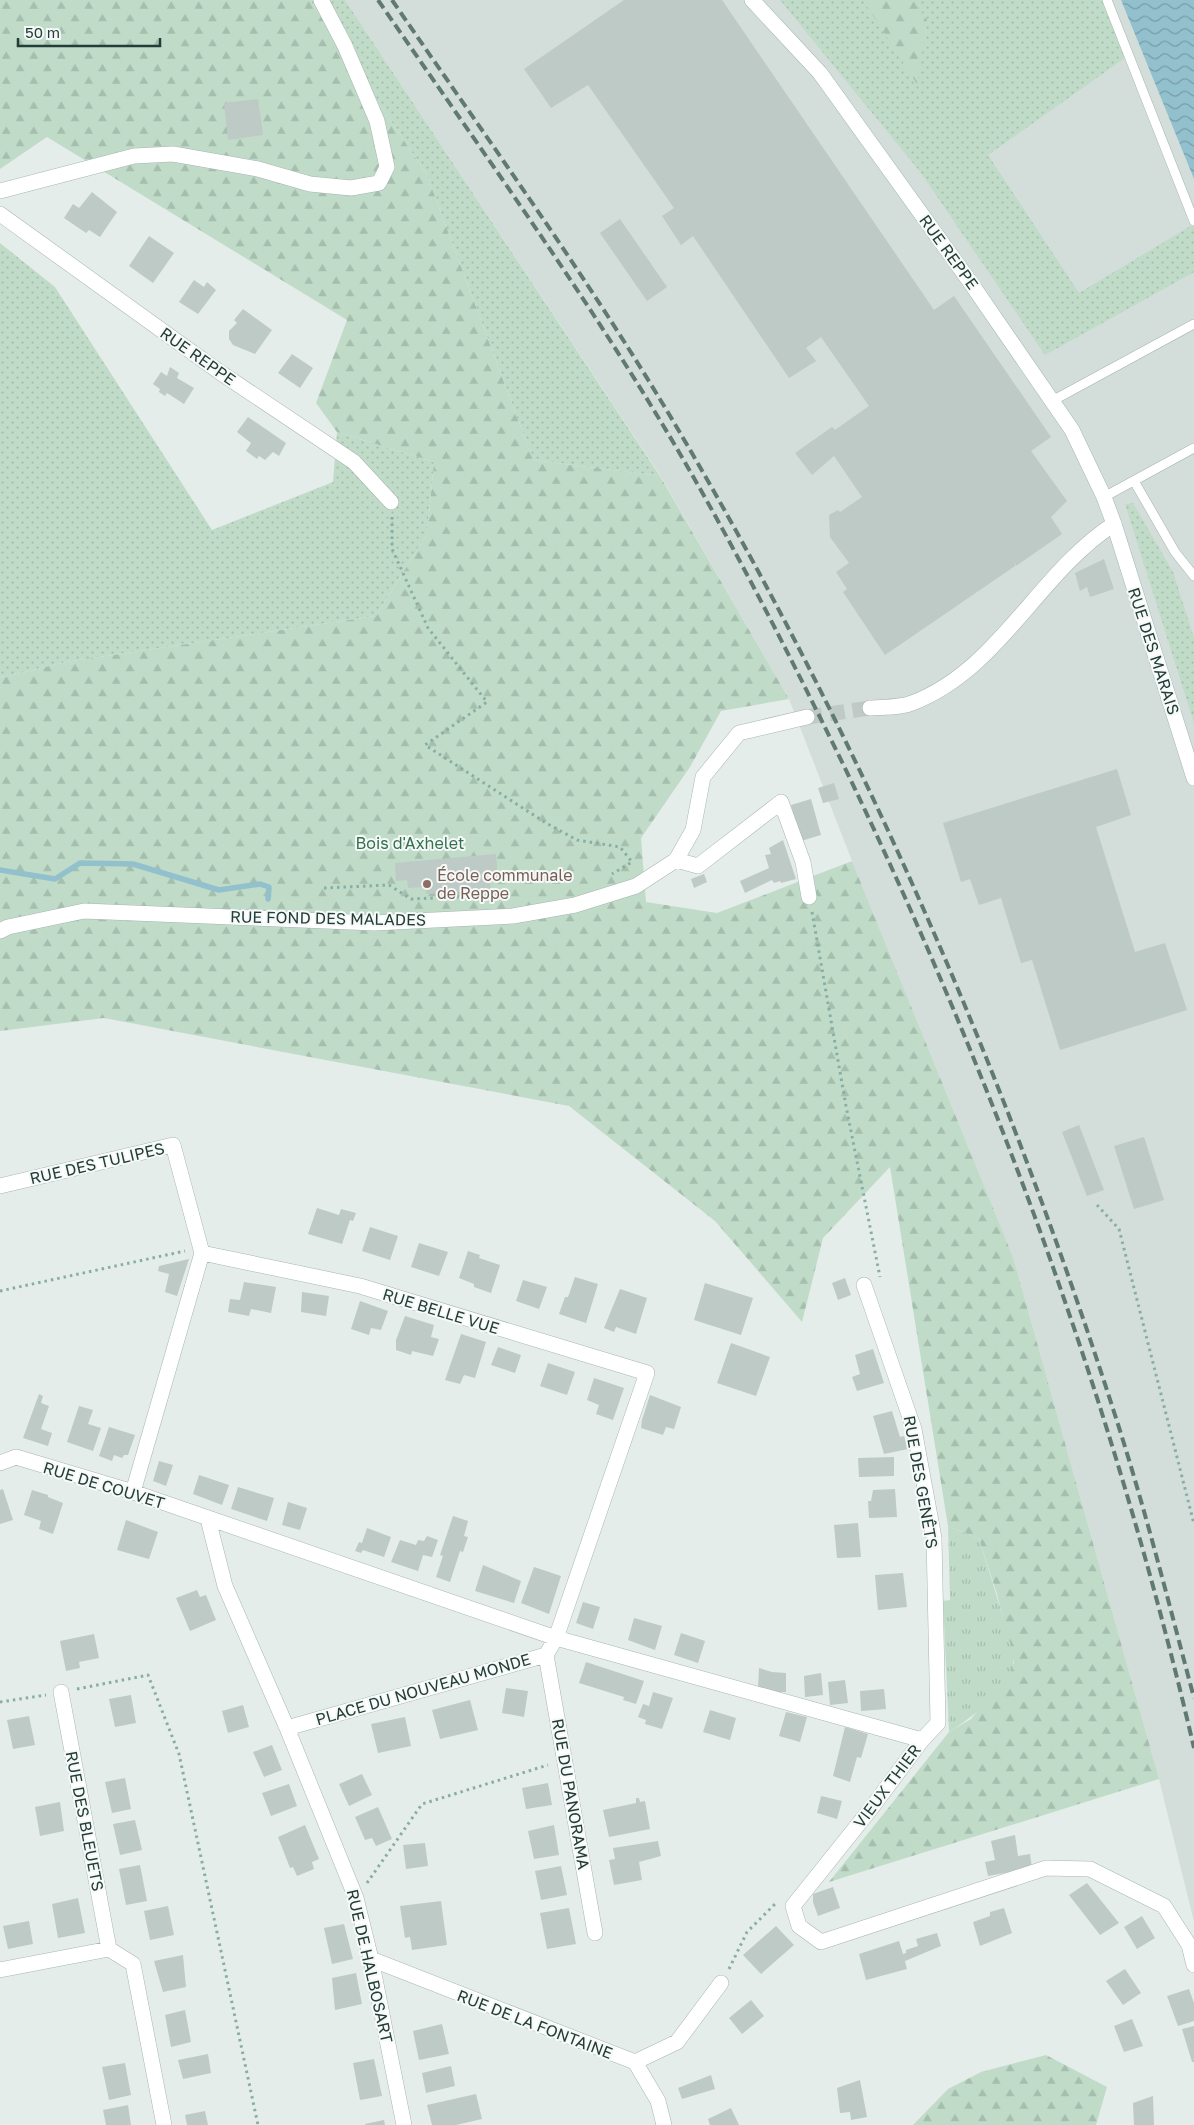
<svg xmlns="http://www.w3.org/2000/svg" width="1194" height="2125" font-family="'Golos Text',sans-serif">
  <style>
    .built { fill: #d3ddd9 }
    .grass { fill: url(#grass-dots) }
    .forest { fill: url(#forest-firs) }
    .park { fill: url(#park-tufts) }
    .water { fill: url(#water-waves) }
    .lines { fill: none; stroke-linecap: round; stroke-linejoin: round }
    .stream { stroke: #92c0cd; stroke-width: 5.5 }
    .building { fill: #bdcac6 }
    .street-tunnel { stroke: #bfcac6; stroke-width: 15; stroke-dasharray: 15 8; stroke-linecap: butt }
    .lane-casing { stroke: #a8b5b1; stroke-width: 10 }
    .street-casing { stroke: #a8b5b1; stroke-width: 16 }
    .secondary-casing { stroke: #a4b8b2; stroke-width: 16 }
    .path { stroke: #88aea4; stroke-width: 3; stroke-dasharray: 2.5 4; stroke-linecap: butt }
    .lane { stroke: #fff; stroke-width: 9 }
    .street { stroke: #fff; stroke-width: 15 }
    .secondary { stroke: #fff; stroke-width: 15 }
    .rail { stroke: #607973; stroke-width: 4; stroke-dasharray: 10 5; stroke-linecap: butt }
    .education-dot { fill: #8d6e63; stroke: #f5f9f8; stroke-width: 2 }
    .labels { text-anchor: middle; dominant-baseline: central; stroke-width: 4; stroke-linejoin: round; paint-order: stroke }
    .street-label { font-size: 16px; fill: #253d38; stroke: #f5f9f8 }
    .park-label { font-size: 16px; fill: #33714f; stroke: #f5f9f8 }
    .education-label { font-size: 16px; fill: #785e54; stroke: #f5f9f8; text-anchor: start }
  </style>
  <defs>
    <pattern id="grass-dots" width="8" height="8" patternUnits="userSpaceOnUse" patternTransform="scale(1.25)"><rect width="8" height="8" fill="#c0dcc9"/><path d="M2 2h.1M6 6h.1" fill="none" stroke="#a5bead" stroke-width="1.8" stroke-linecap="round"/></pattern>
    <pattern id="forest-firs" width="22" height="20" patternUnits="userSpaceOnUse" patternTransform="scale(1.25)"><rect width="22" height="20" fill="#c0dcc9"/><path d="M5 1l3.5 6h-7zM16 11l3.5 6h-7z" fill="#a5bead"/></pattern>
    <pattern id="park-tufts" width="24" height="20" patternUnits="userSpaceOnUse" patternTransform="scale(1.25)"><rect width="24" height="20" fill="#c0dcc9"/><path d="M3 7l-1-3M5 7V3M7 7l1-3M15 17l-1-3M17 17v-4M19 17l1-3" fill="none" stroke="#a5bead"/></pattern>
    <pattern id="water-waves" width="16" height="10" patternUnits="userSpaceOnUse" patternTransform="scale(1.25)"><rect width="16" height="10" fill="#92c0cd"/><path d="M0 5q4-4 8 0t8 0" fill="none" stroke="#779da7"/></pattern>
  </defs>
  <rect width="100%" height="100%" fill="#e5edea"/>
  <path class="built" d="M345,0h776l73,179v1743l-35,-143 -146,-522 -161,-396 -63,-162 -129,-224z"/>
  <path class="grass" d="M310,0h35l315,476 -127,-16 -106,-285z
    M780,0h327l22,55 -141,100 91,138 115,-69v48l-149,83 -124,-182z
    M0,243l55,44 157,243 121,-48 4,-50 97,30 -7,72 -51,82 -310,46 -66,16z
    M1133,503l40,69 21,66v85l-69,-219z"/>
  <path class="forest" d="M0,0h310l117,175 106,285 127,16 129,223 -68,12 -31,56 -49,71 5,64 71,11 135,-52 161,396 146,522 -330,103 120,-150 22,-13 43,-56 -17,-69 -18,-55 -31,-13 -58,-359 -67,71 -21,84 -87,-101 -146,-115 -465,-88 -104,13v-353l66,-16 310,-46 51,-82 7,-72 -97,-30 -21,-29 31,-83 -300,-183 -47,32z
    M863,0h50l14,20 -10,64z
    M1046,2055l61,32 -11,38h-183l35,-36 33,-17z"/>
  <path class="park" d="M948,1526l31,13c10,31 19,61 28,92 2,10 8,23 6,33 -4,25 -44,56 -64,68l-6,-131 7,-1z"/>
  <path class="water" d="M1121,0h73v179z"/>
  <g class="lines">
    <path class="stream" d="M0,870l55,9 25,-16 53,1 86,26 41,-6 9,3 -1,12"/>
  </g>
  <path class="building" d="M624,0h98l212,310 20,-14 97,141 -20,14 36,50 -16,16 11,17 -46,32 -1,-3v3l-130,89 -42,-63 4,-3 -11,-17 13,-9 -19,-26 -1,-22 9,-5 2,2 22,-15 -28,-41 -22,19 -17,-22 37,-26 3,3 34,-24 -48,-69 -15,11 10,13 -27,17 -96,-142 -12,9 -19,-29 12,-8 -86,-123 -37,23 -27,-39z
    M258,99l5,36 -35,5 -4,-37z
    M92,192l25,20 -17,25 -11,-7 -3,3 -22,-15 9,-14 6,4z
    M620,219l47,68 -20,14 -47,-68z
    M149,236l25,17 -21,30 -24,-17z
    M194,280l10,7 3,-5 9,8 -18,24 -19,-12z
    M243,309l29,21 -17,24 -22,-9 -4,-6v-8l8,-8 -3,-3z
    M292,354l21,14 -13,20 -22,-15z
    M170,367l9,6 -2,5 17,10 -10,16 -17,-11 -2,3 -6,-4 1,-3 -7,-5 8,-12 6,4z
    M248,417l38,26 -7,13 -6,-4 -8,8 -6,-4 -2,3 -11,-8 5,-8 -14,-11z
    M1104,559l10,30 -24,8 -3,-10 -7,4 -5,-18z
    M1117,769l14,46 -35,12 39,125 30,-9 22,67 -127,40 -28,-90 -11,3 -20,-65 -22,7 -9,-26 -9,3 -18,-59z
    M834,783l5,16 -16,4 -5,-15z
    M811,799l10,36 -20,6 -10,-36z
    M783,840l13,39 -15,4 -1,-2 -6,2 -2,-3 -27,13 -5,-12 29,-13 -4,-13 6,-1 -2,-6z
    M496,854l2,27h-8l1,8 -65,5 -1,-7 -17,1 -1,-8 -11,1 -1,-18z
    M704,874l3,8 -13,6 -3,-9z
    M1079,1125l25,65 -17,6 -25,-64z
    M1144,1137l20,63 -30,9 -20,-63z
    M317,1208l22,7 2,-6 15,4 -3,8 -3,-1 -8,24 -34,-10z
    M370,1227l28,9 -8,24 -28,-9z
    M419,1243l29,9 -9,24 -28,-9z
    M468,1251l12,4 -1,3 21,7 -9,28 -17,-6v-3l-15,-6z
    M189,1259l-12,37 -12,-4 4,-18 -11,-3 1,-5z
    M575,1277l23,7 -12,39 -27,-9 6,-17h3z
    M845,1278l6,17 -13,5 -6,-17z
    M523,1280l24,7 -8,22 -23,-8z
    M244,1282l32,5 -5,26 -20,-4 -2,7 -21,-4 2,-13 10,1z
    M705,1283l48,15 -12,37 -47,-15z
    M620,1289l27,9 -11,36 -20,-7 -2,5 -10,-4z
    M302,1292l27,4 -3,20 -25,-4z
    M360,1301l28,10 -7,19 -10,-2 -2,7 -18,-6z
    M405,1316l29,9 -3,12 8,2 -6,17 -21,-5 -1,4 -15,-5v-10z
    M461,1334l25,8 -11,36 -11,-3 -4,9 -15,-4z
    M731,1343l39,14 -14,39 -39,-13z
    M498,1347l23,8 -6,18 -24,-8z
    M873,1349l11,34 -27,8 -5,-14 8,-3 -5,-19z
    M548,1363l27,9 -8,23 -27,-9z
    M594,1378l30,10 -11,32 -17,-6 3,-9 -12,-5z
    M39,1394l4,2 -2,7 8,3 -8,23 11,4 -4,13 -25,-8z
    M650,1395l31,12 -7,22 -8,-2 -3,8 -22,-7 1,-8z
    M79,1406l14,4 -5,14 13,4 -8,23 -26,-9z
    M892,1411l8,26 4,-1 4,13 -24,5 -11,-38z
    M109,1427l26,8 -7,20h-4l-2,3 -8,-3 -2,6 -13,-5z
    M894,1457v19l-35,1 -1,-19z
    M159,1461l14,4 -7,21 -13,-5z
    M199,1475l30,10 -7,20 -29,-11z
    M238,1487l36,11 -7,23 -36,-12z
    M3,1489l10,31 -13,4v-34z
    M895,1489l2,28 -28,1 -1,-17h3l2,-11z
    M32,1490l16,5v2l15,6 -10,31 -14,-5 2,-8 -17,-6z
    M288,1502l19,6 -7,22 -18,-5z
    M453,1516l15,5 -4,15 4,1 -5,15 -3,-1 -10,31 -14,-5 7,-21 -3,-1z
    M126,1520l32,12 -9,27 -32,-9z
    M858,1523l3,34 -24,1 -3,-33z
    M367,1528l24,9 -7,20 -21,-7 -2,3 -6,-2 4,-9 3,1z
    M427,1536l11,4 -6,17 -9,-2 -5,16 -27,-9 9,-22 16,5 2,-5 6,1z
    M483,1565l38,16 -7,22 -39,-12z
    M534,1567l27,9 -12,38 -28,-11z
    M903,1573l4,34 -29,3 -3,-35z
    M197,1590l3,7 6,-2 10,25 -26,11 -14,-33z
    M583,1602l17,5 -7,22 -17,-6z
    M634,1618l28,8 -7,24 -27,-10z
    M681,1633l24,8 -7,22 -24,-8z
    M94,1634l5,24 -20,4 1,6 -14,3 -6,-30z
    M586,1662l58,19 -8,23 -13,-4 1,-3 -45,-14z
    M759,1668l13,4 14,1v19h-14l-14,-4z
    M821,1673l2,22 -18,2 -1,-21z
    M845,1680l3,23 -18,2 -2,-23z
    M506,1688l22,3 -4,26 -22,-4z
    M884,1689l2,20 -25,2 -1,-20z
    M653,1692l20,6 -11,31 -17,-5 1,-4 -8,-3 5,-13 6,2z
    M131,1695l5,28 -21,4 -6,-28z
    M470,1700l8,30 -38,9 -8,-29z
    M243,1705l6,22 -21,6 -6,-22z
    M710,1710l26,8 -6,22 -27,-8z
    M786,1712l21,5 -7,25 -21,-6z
    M29,1716l6,29 -22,4 -6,-29z
    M405,1717l6,29 -33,7 -7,-29z
    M845,1727l23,7 -7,24 -4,-1 -7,25 -17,-6z
    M272,1745l10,25 -18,7 -11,-25z
    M362,1774l10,21 -23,11 -10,-22z
    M125,1778l6,31 -19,4 -7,-31z
    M548,1783l4,22 -26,4 -4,-21z
    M289,1784l8,22 -26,10 -9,-23z
    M821,1796l21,5 -5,18 -20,-6z
    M636,1798h3l1,4 5,-1 5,28 -41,8 -6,-27 33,-7z
    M60,1802l4,29 -24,5 -5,-29z
    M378,1807l14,32 -16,7 -4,-8 -7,2 -10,-23z
    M135,1820l7,30 -22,5 -7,-31z
    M305,1825l14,34 -7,3 2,7 -17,7 -4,-9 -3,1 -12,-31z
    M554,1825l5,30 -25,4 -6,-28z
    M1015,1835l3,21 12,-2 2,14 -44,8 -3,-14 10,-2 -4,-19z
    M658,1841l3,15 -22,6 3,18 -28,5 -5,-25 6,-1 -2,-11z
    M425,1843l3,23 -22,3 -3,-24z
    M140,1865l7,36 -21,4 -7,-36z
    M561,1866l6,29 -26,5 -6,-29z
    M1087,1883l32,40 -19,12 -31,-40z
    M833,1887l7,21 -22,8 -5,-14v-8z
    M78,1898l7,35 -27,5 -6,-34z
    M441,1901l6,44 -35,5 -2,-13 -5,1 -5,-32z
    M168,1906l6,29 -24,5 -6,-29z
    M569,1908l7,36 -29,5 -7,-36z
    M1004,1908l8,25 -32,13 -7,-24 17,-6v-4z
    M1142,1916l13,22 -18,11 -13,-22z
    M29,1921l4,23 -25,5 -5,-23z
    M344,1924l9,35 -21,5 -8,-36z
    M776,1926l18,19 -33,29 -18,-19z
    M937,1933l4,13 -36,15 2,8 -41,11 -7,-26 40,-13 4,13 3,-1v-3l12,-4 -2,-7z
    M183,1955l3,32 -23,5 -9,-31z
    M1125,1969l16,24 -18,12 -17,-24z
    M356,1973l6,31 -27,6 -3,-32z
    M1189,1989l5,14v18l-16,5 -11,-30z
    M751,2000l13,16 -22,18 -13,-16z
    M185,2010l6,32 -20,5 -6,-32z
    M1132,2019l11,27 -19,6 -10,-26z
    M442,2024l7,30 -30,6 -6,-29z
    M1194,2026v36h-2l-10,-33z
    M208,2054l3,19 -28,6 -5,-19z
    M374,2059l8,37 -22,4 -7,-37z
    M125,2063l6,32 -22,5 -7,-33z
    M451,2066l4,20 -29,7 -4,-20z
    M711,2075l4,14 -33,10 -4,-11z
    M860,2080l7,37 -16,3 -1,-8 -10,1 -3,-25z
    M476,2094l6,25 -26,6h-24l-5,-20z
    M1153,2096l1,29h-20l-1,-22z
    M128,2105l3,20h-25l-3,-15z
    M731,2108l8,17h-29l-2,-6z
    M205,2111l3,14h-21l-2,-10z
    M384,2120l1,5h-20v-1z"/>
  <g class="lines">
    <path class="street-tunnel" d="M807,717l63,-9"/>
    <g class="lane-casing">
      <path id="lane" d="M1107,0l87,221
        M1052,401l142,-77
        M1134,481l41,71 19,24
        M1104,497l90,-49"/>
    </g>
    <g class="street-casing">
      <path id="street" d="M0,191l134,-35 39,-2 85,15 52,15 41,4 28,-5 8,-16 -10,-46 -32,-75 -24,-46
        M0,214l221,159 133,89 37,40
        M870,708c13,-1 30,0 42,-5 87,-33 126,-130 202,-179
        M676,860l22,6 83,-64 22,60 6,35
        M0,931l8,-4 76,-16 290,12 139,-7 62,-11 61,-19 40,-26 17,-30 10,-53 36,-44 68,-16
        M0,1186l173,-41 29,108
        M864,1285l50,144 20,109 4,185 -16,17 -49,66 -80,100 6,20 22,16 225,-74 44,1 74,37 25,39 5,20
        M0,1463l16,-6 117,35 423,146 366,102
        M133,1492l69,-239 158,33 287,87 -91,265 -10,17 -259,73
        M208,1519l17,67 62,142 69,170 15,61 33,166
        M546,1655l49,278
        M109,1949l24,15 31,161
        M371,1959l264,103 23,39 6,24
        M0,1970l109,-21 -48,-257
        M635,2062l42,-20 44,-59"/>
    </g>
    <g class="secondary-casing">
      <path id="secondary" d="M752,0l68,73 148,206 104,151 32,67 10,27 80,254"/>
    </g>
    <path class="path" d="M392,517v32l36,79 59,74 -62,43 121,78 31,17 43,7 12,15 -20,12
      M324,888l65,-3 22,14 89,-4
      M812,912l34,194 34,171
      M1097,1205l22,24 75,295
      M0,1291l185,-40
      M77,1689l71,-14 31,79 79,371
      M0,1702l46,-7
      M367,1883l55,-79 126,-39
      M729,1969l18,-37 30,-30"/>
    <use href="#lane" class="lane"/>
    <use href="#street" class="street"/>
    <use href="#secondary" class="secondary"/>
    <path class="rail" d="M378,0c101,147 207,293 298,447 61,104 115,211 168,319 151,314 271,643 350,982
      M392,0c100,146 205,290 294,443 179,306 321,635 429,972 30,93 54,189 79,283"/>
  </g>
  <circle class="education-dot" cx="427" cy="884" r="5"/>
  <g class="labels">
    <g class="street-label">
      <text transform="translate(949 252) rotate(54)">RUE REPPE</text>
      <text transform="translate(198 356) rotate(35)">RUE REPPE</text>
      <text transform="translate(1154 651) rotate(72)">RUE DES MARAIS</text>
      <text transform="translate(328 918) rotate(1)">RUE FOND DES MALADES</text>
      <text transform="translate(97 1163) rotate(-13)">RUE DES TULIPES</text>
      <text transform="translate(441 1311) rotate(17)">RUE BELLE VUE</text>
      <text transform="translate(921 1482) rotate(80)">RUE DES GENÊTS</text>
      <text transform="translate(104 1485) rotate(17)">RUE DE COUVET</text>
      <text transform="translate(423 1689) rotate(-16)">PLACE DU NOUVEAU MONDE</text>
      <text transform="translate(887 1786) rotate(-53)">VIEUX THIER</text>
      <text transform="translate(571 1794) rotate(80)">RUE DU PANORAMA</text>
      <text transform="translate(85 1821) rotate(79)">RUE DES BLEUETS</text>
      <text transform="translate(370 1966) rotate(77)">RUE DE HALBOSART</text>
      <text transform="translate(535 2024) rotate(21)">RUE DE LA FONTAINE</text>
    </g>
    <g class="park-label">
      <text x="410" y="843">Bois d'Axhelet</text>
    </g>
    <g class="education-label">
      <text x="437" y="875">École communale<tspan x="437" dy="18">de Reppe</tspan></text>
    </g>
  </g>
  <path d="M18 38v8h142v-8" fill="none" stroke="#253d38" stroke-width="2.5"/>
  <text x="25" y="38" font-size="15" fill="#253d38" stroke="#f5f9f8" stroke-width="4" paint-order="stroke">50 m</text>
</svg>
